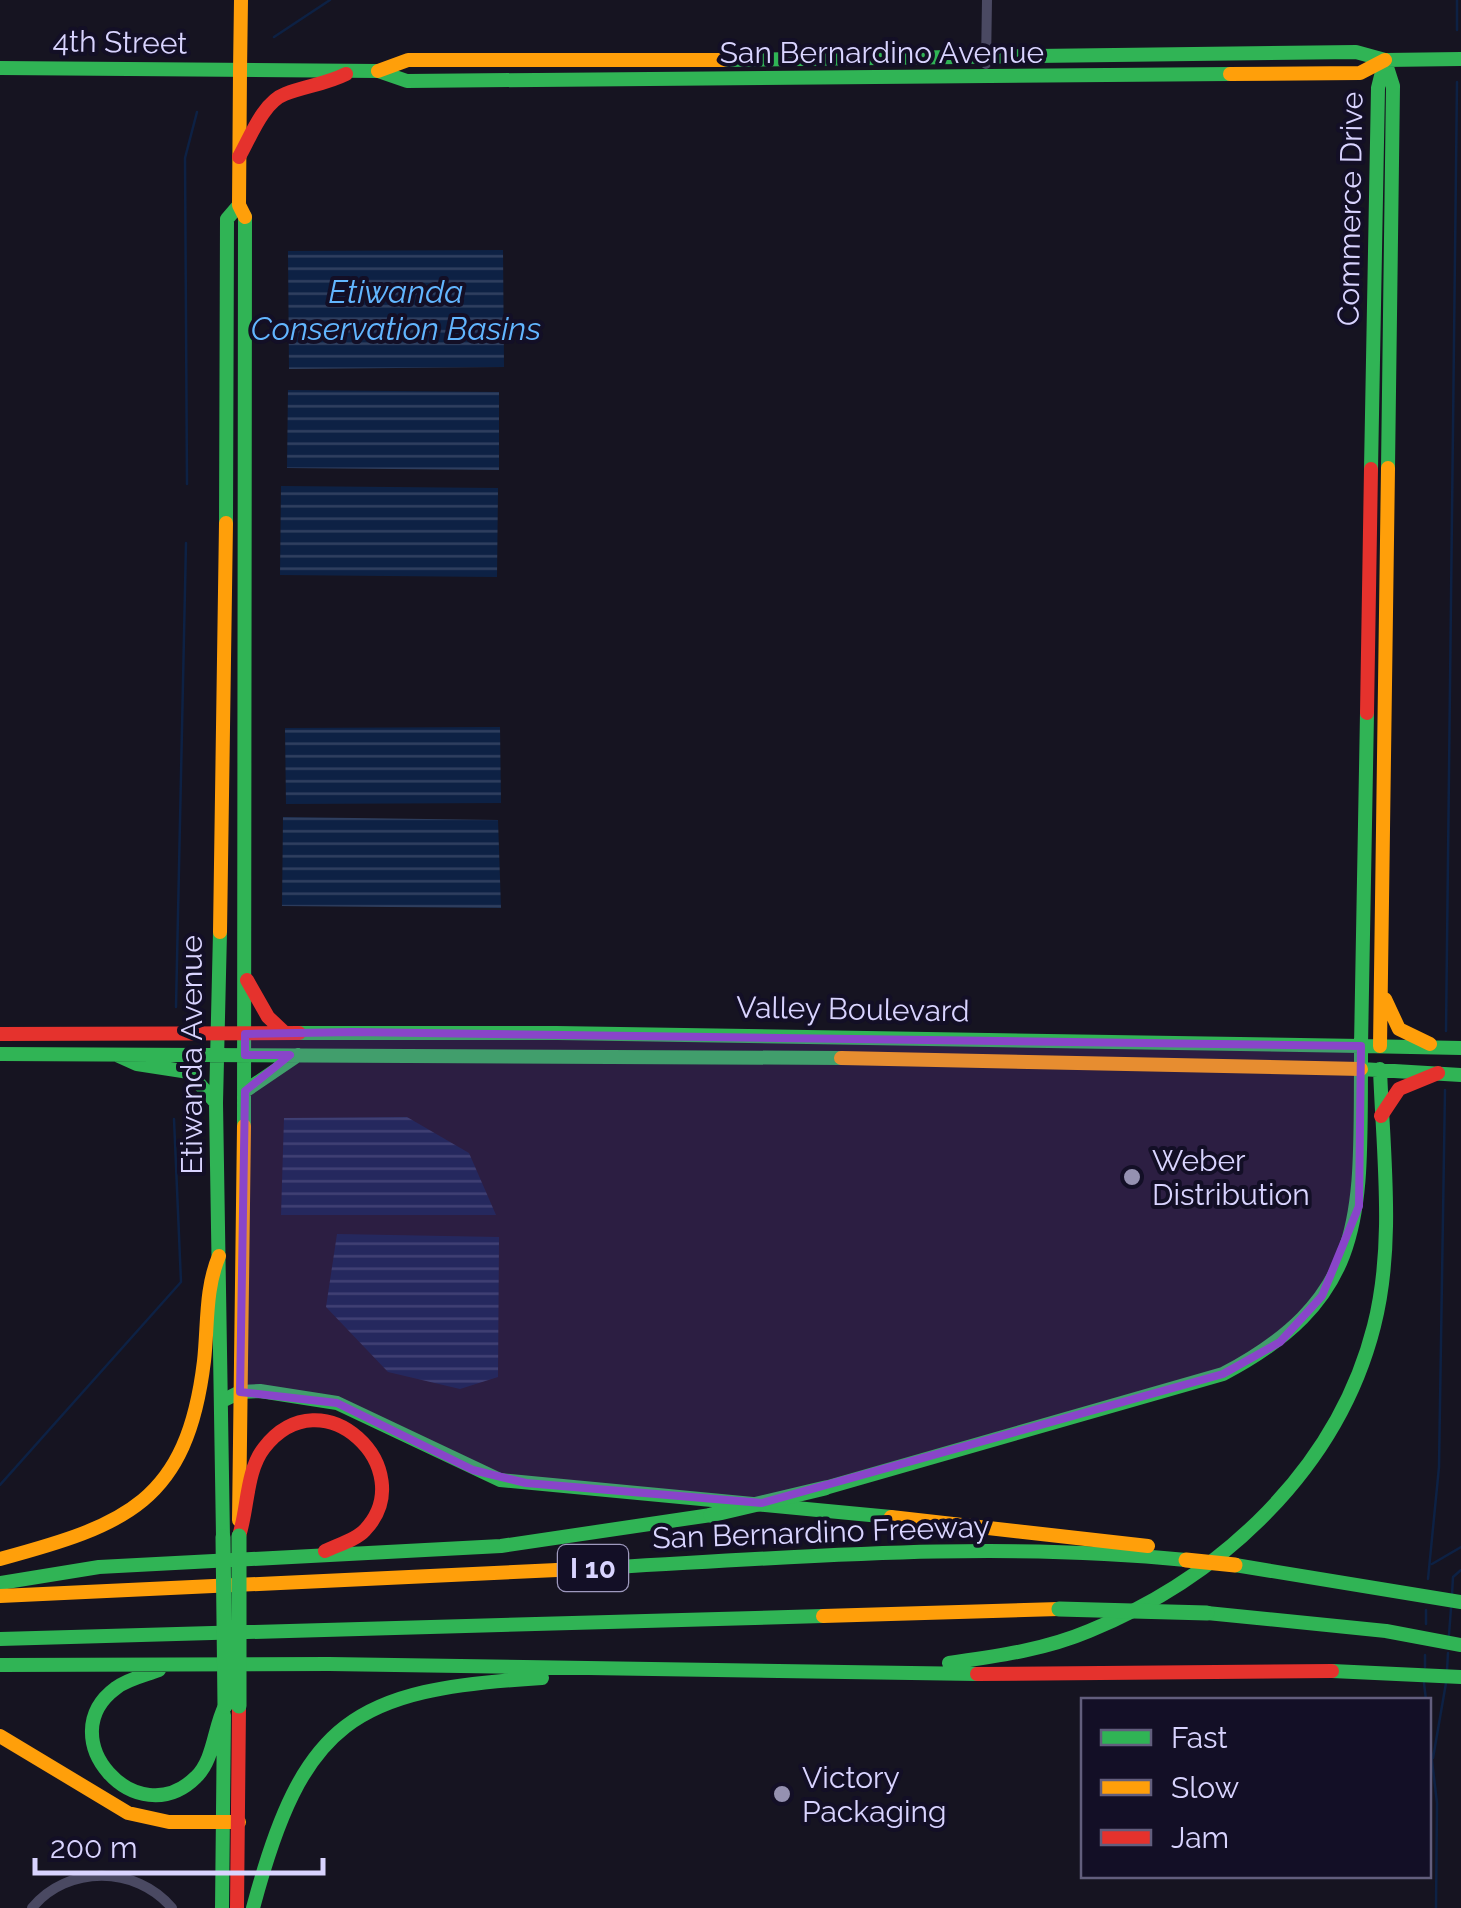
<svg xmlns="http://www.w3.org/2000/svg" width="1461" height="1908" font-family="Raleway,sans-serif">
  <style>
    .water { fill: url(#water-rules) }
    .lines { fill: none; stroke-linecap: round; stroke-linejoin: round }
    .stream { stroke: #0d2144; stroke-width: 2.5 }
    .street { stroke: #4a4962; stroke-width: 10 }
    .fast { stroke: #30b455; stroke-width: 14 }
    .slow { stroke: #ff9f0a; stroke-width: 14 }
    .jam { stroke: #e5322d; stroke-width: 14 }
    .fast-bridge { stroke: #30b455; stroke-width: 15 }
    .slow-bridge { stroke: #ff9f0a; stroke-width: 15 }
    .marked { fill: #8945c9; fill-opacity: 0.2; stroke: #8945c9; stroke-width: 8; stroke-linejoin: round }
    .poi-dot { fill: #9591b1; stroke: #130f26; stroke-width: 4 }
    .labels { text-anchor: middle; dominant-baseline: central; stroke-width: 8; stroke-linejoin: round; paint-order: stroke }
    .shield { fill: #130f26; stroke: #9e99be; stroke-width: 2.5 }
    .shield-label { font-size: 28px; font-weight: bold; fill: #d9d4ff }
    .street-label { font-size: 30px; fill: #d9d4ff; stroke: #130f26 }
    .poi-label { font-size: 30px; fill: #d9d4ff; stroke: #130f26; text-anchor: start }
    .water-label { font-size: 32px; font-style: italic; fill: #62b6ff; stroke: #130f26 }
  </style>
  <defs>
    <pattern id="water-rules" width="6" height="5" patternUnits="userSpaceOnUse" patternTransform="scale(2.5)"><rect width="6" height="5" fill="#0d2144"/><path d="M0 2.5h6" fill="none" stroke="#304060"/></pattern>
  </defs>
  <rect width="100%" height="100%" fill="#161421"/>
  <path class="water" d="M503,250l1,117 -215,2 -1,-118z
    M288,390l211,2v78l-212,-2z
    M281,486l217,2 -1,89 -217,-2z
    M500,727l1,76 -215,1 -1,-76z
    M283,817l215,3 3,88 -219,-2z
    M407,1117l62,36 27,62h-215l3,-97z
    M337,1234l162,3 -1,140 -38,12 -72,-17 -62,-65z"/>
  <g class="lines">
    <path class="stream" d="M1457,30v-30
      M274,37l56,-37
      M187,484l-2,-326 12,-46
      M176,1007l10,-464
      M1446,1031l11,-949
      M0,1485l181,-203 -7,-163
      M1432,1564l29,-17
      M1428,1579l11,-112 6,-377
      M1452,1595l1,-18 8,-7
      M1426,1624v-14
      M1449,1635l2,-27
      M1425,1667v-12
      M1447,1670l1,-17
      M1424,1683l2,17
      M1428,1727l9,76 -1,105
      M1433,1758l13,-75"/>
    <path class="street" d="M986,64l1,-64
      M32,1908c35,-43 104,-43 140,0"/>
    <path class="fast" d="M724,60l632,-8 29,8 76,-1
      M1385,61l8,25 -5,382
      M0,68l378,3 29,10 823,-7
      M1371,469l7,-381 7,-28
      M226,523l1,-304 12,-14
      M220,932l-4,171 7,434
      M299,1033h258l804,13 6,-333
      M1461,1048l-100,-2v23l100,6
      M0,1054l841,4
      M117,1055l20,9 52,8 27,31
      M245,1091l53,-36
      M244,1126l1,-909
      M224,1400l16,-8 20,-1 77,12 163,77 391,37
      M825,1488l398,-114c145,-76 137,-160 138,-305
      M1235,1565l226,37
      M557,1570c209,-10 420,-31 629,-10
      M0,1583l99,-16 402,-21 210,-31
      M1207,1613l179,18 75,14
      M0,1639l823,-23
      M949,1663c48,-7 95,-13 140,-32 133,-54 249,-163 285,-305 21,-82 9,-173 6,-257
      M0,1665l329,-1 648,10
      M159,1670c-13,5 -32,9 -43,18 -67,49 21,148 80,89 18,-17 18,-50 29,-71
      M1332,1671l129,6
      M222,1908l2,-193
      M253,1908c50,-188 100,-219 289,-230"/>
    <path class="slow" d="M240,71l1,-71
      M240,71l-1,134 6,12
      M378,71l30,-11h316
      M1230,74l130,-1 25,-13
      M220,932l6,-409
      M1385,999l14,30 31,15
      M1380,1046l8,-578
      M841,1058l520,11
      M891,1517l257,29
      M239,1520l5,-394
      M0,1559c126,-34 187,-57 204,-198 4,-36 1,-72 15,-105
      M0,1596l557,-26
      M823,1616l236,-7
      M0,1736l128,77 41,9h70"/>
    <path class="jam" d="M239,157c11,-19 24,-55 46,-63 21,-8 41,-10 61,-20
      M1367,713l4,-244
      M247,980l21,37 17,16
      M0,1034l299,-1
      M1381,1116l18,-27 39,-16
      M239,1536c9,-27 7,-65 25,-88 59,-76 158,22 101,82 -9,10 -28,15 -40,21
      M977,1674l355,-3
      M237,1908l2,-202"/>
    <path class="fast-bridge" d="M711,1515l114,-27
      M239,1536v170
      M223,1537l2,169
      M1059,1609l148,4"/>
    <path class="slow-bridge" d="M1186,1560l49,5"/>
  </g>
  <path class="marked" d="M353,1032l1008,14 -2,160 -37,90 -42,46 -57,32 -461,129 -236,-20 -53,-13 -136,-67 -97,-11 5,-301 45,-36h-45v-21z"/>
  <g class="poi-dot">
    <circle cx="1132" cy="1177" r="10"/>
    <circle cx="782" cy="1794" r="10"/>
  </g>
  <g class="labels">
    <rect class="shield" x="558" y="1545" width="70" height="46" rx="8"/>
    <g class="shield-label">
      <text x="593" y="1568">I 10</text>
    </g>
    <g class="street-label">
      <text transform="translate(120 42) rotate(1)">4th Street</text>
      <text x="882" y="52">San Bernardino Avenue</text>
      <text transform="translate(1350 209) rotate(-89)">Commerce Drive</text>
      <text transform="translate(853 1009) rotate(1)">Valley Boulevard</text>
      <text transform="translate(191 1055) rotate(-90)">Etiwanda Avenue</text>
      <text transform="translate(821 1532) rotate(-2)">San Bernardino Freeway</text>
    </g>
    <g class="poi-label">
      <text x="1152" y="1160">Weber<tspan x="1152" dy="34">Distribution</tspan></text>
      <text x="802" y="1777">Victory<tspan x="802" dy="34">Packaging</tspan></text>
    </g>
    <g class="water-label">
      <text x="396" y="291">Etiwanda<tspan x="396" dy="37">Conservation Basins</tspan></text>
    </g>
  </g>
  <rect x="1081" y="1698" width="350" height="180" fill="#130f26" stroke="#625e7d" stroke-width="2.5"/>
  <rect x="1101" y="1730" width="50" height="15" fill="#30b455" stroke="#625e7d" stroke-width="2.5"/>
  <text x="1171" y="1748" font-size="30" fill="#d9d4ff">Fast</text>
  <rect x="1101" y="1780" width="50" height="15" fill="#ff9f0a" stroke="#625e7d" stroke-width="2.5"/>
  <text x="1171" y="1798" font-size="30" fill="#d9d4ff">Slow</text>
  <rect x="1101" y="1830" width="50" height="15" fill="#e5322d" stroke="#625e7d" stroke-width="2.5"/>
  <text x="1171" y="1848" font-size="30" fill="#d9d4ff">Jam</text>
  <path d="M35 1858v15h288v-15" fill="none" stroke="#d9d4ff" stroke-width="5"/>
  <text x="50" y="1858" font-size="30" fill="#d9d4ff" stroke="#130f26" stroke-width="8" paint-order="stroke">200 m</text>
</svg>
